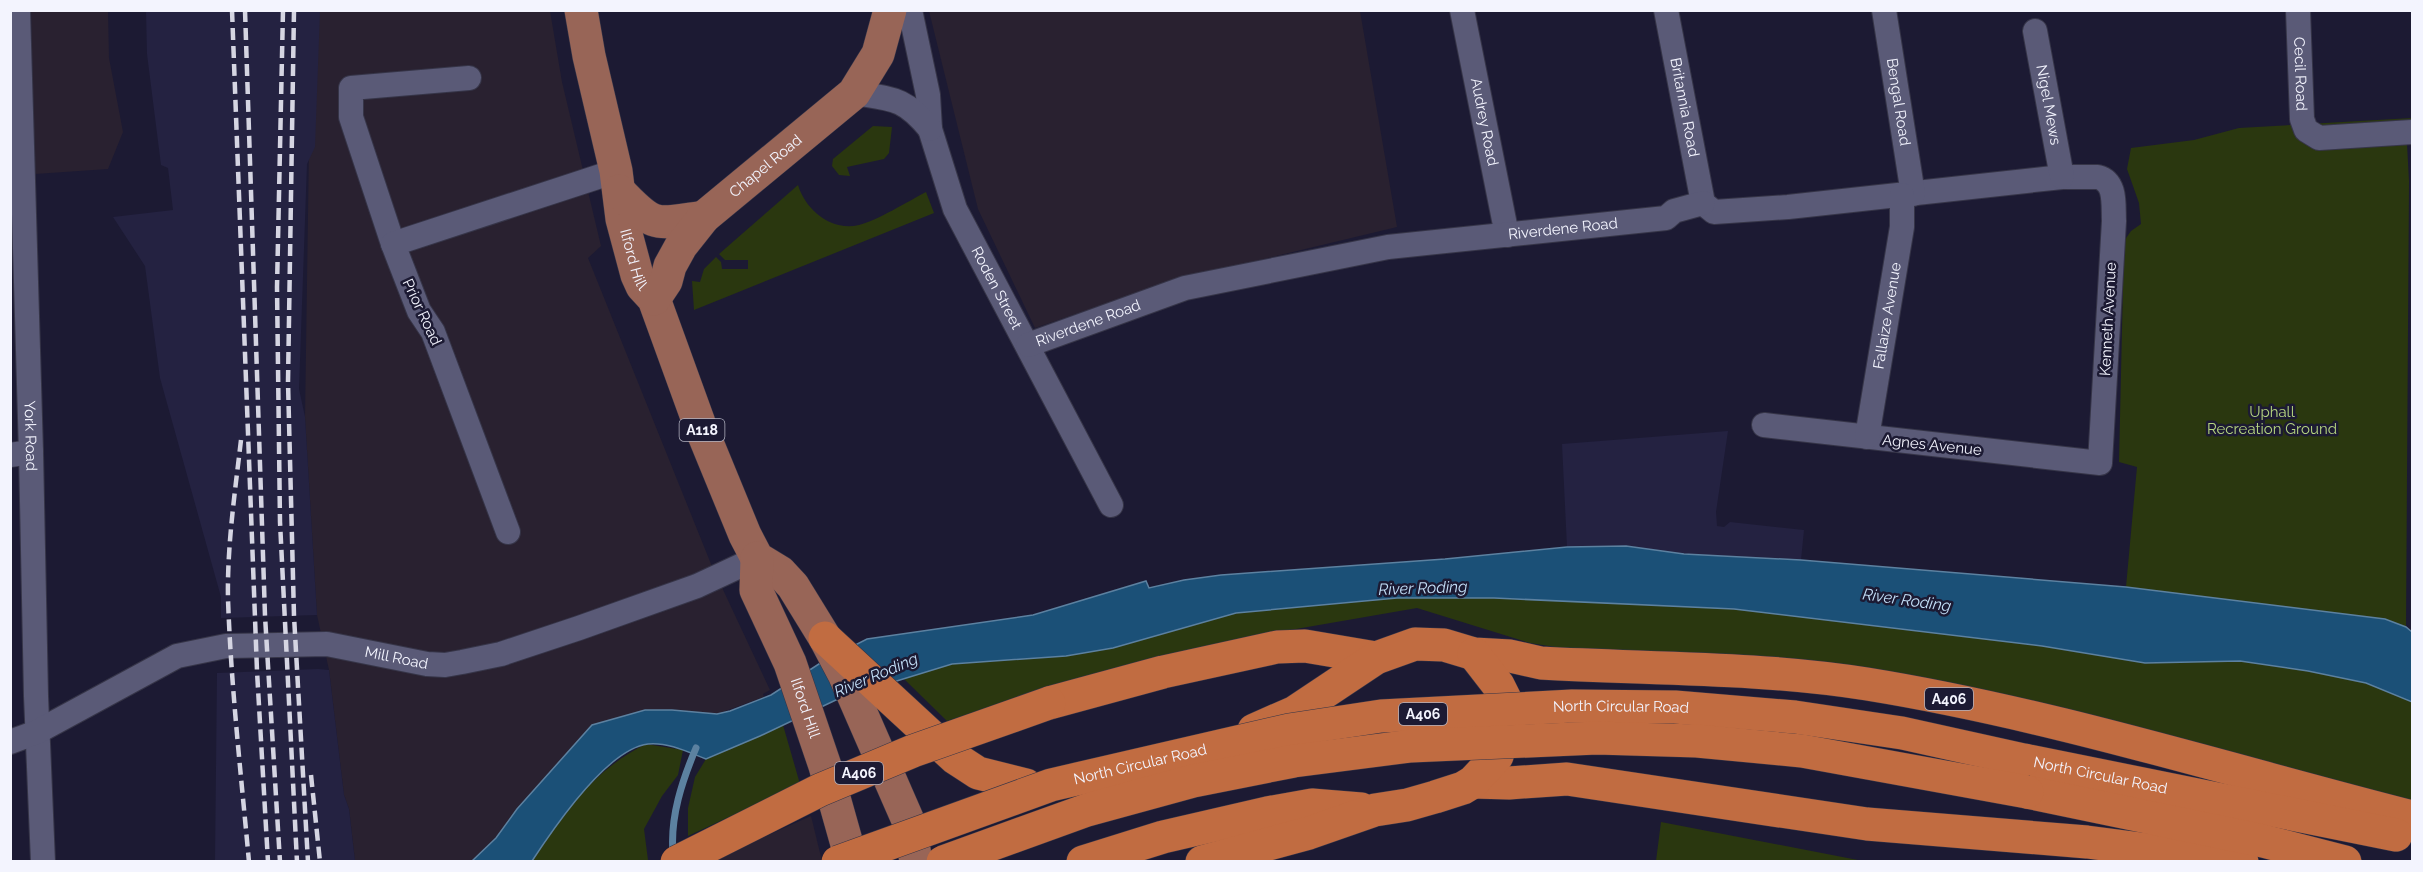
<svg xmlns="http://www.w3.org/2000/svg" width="2423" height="872" font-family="Raleway,sans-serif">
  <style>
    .commercial { fill: #292130 }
    .built { fill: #242241 }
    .green { fill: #2a370f }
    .water { fill: #1b5077; stroke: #5c81a0; stroke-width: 1.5 }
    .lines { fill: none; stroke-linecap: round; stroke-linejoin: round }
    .stream { stroke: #5c81a0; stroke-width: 7 }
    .street-casing { stroke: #363548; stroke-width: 26 }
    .primary-casing { stroke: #363548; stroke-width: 34 }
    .highway-casing { stroke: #363548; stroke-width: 34 }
    .street { stroke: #5a5a77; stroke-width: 24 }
    .primary { stroke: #986557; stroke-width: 33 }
    .highway { stroke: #c16c41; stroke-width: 33 }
    .rail { stroke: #d5d5e2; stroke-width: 4.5; stroke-dasharray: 12 6; stroke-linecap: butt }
    .highway-bridge-casing { stroke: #363548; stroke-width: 34; stroke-linecap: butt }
    .highway-bridge { stroke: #c16c41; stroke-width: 33 }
    .labels { text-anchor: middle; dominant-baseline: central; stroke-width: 5; stroke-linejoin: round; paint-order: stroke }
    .shield { fill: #1c1a33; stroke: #b2b3c1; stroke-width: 1.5 }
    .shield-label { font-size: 14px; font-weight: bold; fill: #f3f4fe }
    .street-label { font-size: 15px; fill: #f3f4fe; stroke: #1c1a33 }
    .park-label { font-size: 15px; fill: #b6d580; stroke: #1c1a33 }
    .water-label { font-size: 16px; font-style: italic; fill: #c3dff8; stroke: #1c1a33 }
  </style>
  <rect width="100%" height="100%" fill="#1c1a33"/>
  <path class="commercial" d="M31,11h77l1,47 14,74 -15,37 -73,5z
    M311,11h239l12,71 39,164 -13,12 123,306 59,126 -7,4 1,3 -47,17 -72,-4 -53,15 -75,84 -21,29 -25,23h-116l-6,-52 -5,-14 -15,-125 -12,-55 -12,-198z
    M929,11h431l37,216 -225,54 -137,47 -57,-119z
    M811,816l11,45 -115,1z"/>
  <path class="built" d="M146,11h174l-5,136 -8,17 -8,225 6,28 12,198 -96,3v-21l-61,-219 -15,-112 -32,-49 60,-7 -5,-42 -7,-3 -14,-111z
    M1728,431l-12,81 1,14 7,1 6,-5 74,8 -3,30 -117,-6 -58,-8 -59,1 -5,-103z
    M318,669l11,1 15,125 5,14 6,52h-140l2,-188z"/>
  <path class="green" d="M2412,118v26h-5l2,37 -3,446 -21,-8 -259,-32 11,-120 -18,-5 5,-221 7,-10 10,-7 -2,-21 -12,-34 4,-21 63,-8 45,-12z
    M873,126l19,1 -3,26 -5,6 -37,8 3,9 -11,-1 -7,-9 1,-7z
    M798,185c7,24 33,47 61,40 17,-4 50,-24 67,-33l8,21 -240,97 -2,-29 8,1 4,-13 12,-12 5,5 1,7h26v-9h-23l-6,-6z
    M1397,598h97l243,11 305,37 103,17 95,-2 68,10 58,12 46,16v101l-173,-43 -709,-114 -113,-35 -173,30 -163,39 -134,44 -44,-43 49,-14 114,-8 47,-8 123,-35z
    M783,725l17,59 -112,52v-28l7,-31 11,-18z
    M646,744l37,6 -5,25 -16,21 -18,33 4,31 -4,2h-112c32,-49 61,-92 114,-118z
    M1661,822l202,39h-207z"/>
  <path class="water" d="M1626,546l58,8 117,6 325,27 259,32 21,8 6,5v70l-46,-19 -58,-12 -68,-10 -95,2 -103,-17 -308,-37 -240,-11h-97l-161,15 -123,35 -47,8 -114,8 -114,35 -78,37 -54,23c-18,-7 -38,-17 -58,-15 -41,5 -95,85 -116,117l-61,1 25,-24 21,-29 75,-84 53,-15h27l45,4 13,-3 41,-16 51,-33 45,-23 166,-24 113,-34 3,7 35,-8 37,-5 224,-16 122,-12z"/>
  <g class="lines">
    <path class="stream" d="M673,853c-3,-36 9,-72 23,-105"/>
    <g class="street-casing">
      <g id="street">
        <path id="s1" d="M18,10l13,442 5,244 7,166"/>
        <path id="s2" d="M910,10l18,85 2,34 25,80 156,296"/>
        <path id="s3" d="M1462,10l45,225"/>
        <path id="s4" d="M1666,10l37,193 11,9 74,-5 274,-30h36c19,5 15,29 16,44l-14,242 -336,-38"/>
        <path id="s5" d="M1884,10l29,184"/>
        <path id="s6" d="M2298,10l4,109 4,11 13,8 93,-6"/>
        <path id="s7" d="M2035,31l27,146"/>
        <path d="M854,93c38,6 50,4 76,36"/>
        <path d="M393,244l-42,-127v-29l118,-10"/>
        <path id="s8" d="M1028,345l157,-57 203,-41 278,-29 8,-7 29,-8"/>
        <path id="s9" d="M1867,437l35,-210v-32"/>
        <path d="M10,455l21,-3"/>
        <path d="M508,532l-75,-200 -14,-21 -26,-67 223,-73"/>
        <path id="s10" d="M10,742l27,-10 140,-76 49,-10 101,-2 100,20 18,1 17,-3 39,-8 78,-26 118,-42 60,-28"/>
      </g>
    </g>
    <g class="primary-casing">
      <g id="primary">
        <path id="s11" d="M581,10l8,46 27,115 6,48 15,56 5,11 12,13 45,124 46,112 12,23 23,14 13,14 32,52 19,36 66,151 6,37"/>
        <path d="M619,191c36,38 36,33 85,26"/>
        <path id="s12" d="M654,299l12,-18 4,-15 11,-20 23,-29 150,-124 24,-39 12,-44"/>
        <path id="s13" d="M757,558l-1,32 34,73 35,103 27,96"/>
      </g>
    </g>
    <g class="highway-casing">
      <g id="highway">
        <path d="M825,638l130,120 23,15 48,12"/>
        <path d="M1049,703l114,-31 114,-25 28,-1 71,12"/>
        <path d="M1254,730l41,-18 81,-54 39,-14 29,1 30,9 36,2 31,7c109,6 218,4 326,21 185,30 364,87 545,133"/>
        <path id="s14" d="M2024,760l372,75"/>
        <path d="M1473,782l36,1 58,-4 300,45 220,18 155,20"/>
        <path d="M2027,792l236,49 82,21"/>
        <path d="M1083,862l80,-25 104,-24 45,-8 49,4"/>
        <path d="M1202,862l107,-29 66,-23 32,-5 28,-8 28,-9 10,-6 24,-26 9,-28v-27l-8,-16 -24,-31"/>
      </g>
    </g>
    <use href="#street" class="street"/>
    <use href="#primary" class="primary"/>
    <use href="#highway" class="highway"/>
    <path class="rail" d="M232,10l25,661 11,191
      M245,10l20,606 15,246
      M283,10l-6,277 3,235 17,340
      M294,10l-6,372 6,234 14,246
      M241,440c-6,52 -14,106 -13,159 3,87 13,175 21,263
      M311,775l9,87"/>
    <g class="highway-bridge-casing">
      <g id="highway-bridge">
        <path d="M677,862l143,-72 93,-39 136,-48"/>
        <path id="s15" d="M838,862l213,-77 238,-55 92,-14 191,-10 103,1 120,10 107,16 122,27"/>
        <path d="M943,862l144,-52 106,-29 101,-20 117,-15 186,-8 100,3 105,10 225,41"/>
      </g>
    </g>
    <use href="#highway-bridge" class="highway-bridge"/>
  </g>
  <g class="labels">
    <g class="shield">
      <rect x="679.5" y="419" width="45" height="22" rx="4.5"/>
      <rect x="1925" y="688" width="48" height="22" rx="4.5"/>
      <rect x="1399" y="703" width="48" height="22" rx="4.5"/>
      <rect x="835" y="762" width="48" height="22" rx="4.5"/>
    </g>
    <g class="shield-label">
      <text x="702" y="430">A118</text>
      <text x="1949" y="699">A406</text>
      <text x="1423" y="714">A406</text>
      <text x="859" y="773">A406</text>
    </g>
    <g class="street-label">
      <text stroke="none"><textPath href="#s6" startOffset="64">Cecil Road</textPath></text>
      <text stroke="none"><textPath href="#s5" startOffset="93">Bengal Road</textPath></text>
      <text stroke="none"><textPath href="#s7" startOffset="75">Nigel Mews</textPath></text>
      <text stroke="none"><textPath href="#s4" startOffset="99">Britannia Road</textPath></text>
      <text stroke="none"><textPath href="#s3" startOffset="114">Audrey Road</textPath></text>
      <text stroke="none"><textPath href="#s12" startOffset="177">Chapel Road</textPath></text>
      <text stroke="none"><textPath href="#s8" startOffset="550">Riverdene Road</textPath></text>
      <text stroke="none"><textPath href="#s11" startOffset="255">Ilford Hill</textPath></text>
      <text stroke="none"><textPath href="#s2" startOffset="294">Roden Street</textPath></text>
      <text transform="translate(422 312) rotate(65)">Prior Road</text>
      <text stroke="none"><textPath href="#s9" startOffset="123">Fallaize Avenue</textPath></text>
      <text transform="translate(2108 319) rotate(-87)">Kenneth Avenue</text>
      <text stroke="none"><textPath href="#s8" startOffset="64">Riverdene Road</textPath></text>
      <text stroke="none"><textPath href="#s1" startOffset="426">York Road</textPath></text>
      <text transform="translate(1932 445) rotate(6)">Agnes Avenue</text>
      <text stroke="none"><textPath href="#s10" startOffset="410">Mill Road</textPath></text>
      <text stroke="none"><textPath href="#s13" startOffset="160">Ilford Hill</textPath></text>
      <text stroke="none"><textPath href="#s15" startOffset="804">North Circular Road</textPath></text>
      <text stroke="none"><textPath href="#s15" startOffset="318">North Circular Road</textPath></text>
      <text stroke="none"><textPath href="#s14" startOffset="78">North Circular Road</textPath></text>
    </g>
    <g class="park-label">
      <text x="2272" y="412">Uphall<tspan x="2272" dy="17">Recreation Ground</tspan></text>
    </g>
    <g class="water-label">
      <text transform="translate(1423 588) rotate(-2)">River Roding</text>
      <text transform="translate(1907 600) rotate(8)">River Roding</text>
      <text transform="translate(876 675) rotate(-23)">River Roding</text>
    </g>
  </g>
  <rect width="2423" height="872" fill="none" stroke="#f3f4fe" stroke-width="24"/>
</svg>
